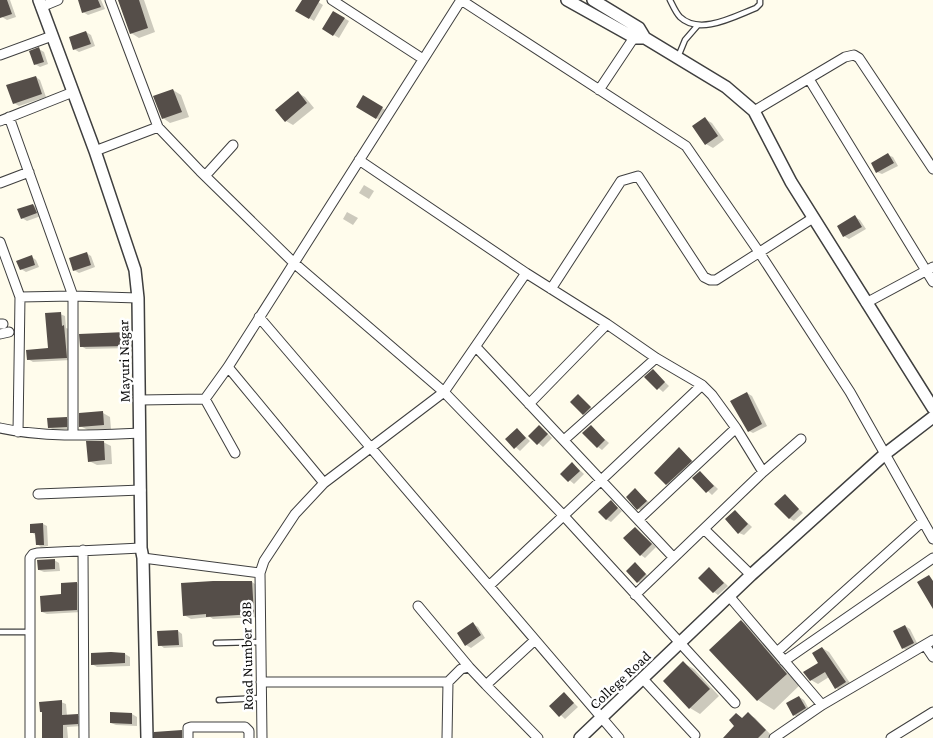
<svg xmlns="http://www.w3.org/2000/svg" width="933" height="738" font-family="'Crimson Pro',serif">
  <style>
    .shadow { fill: #0003 }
    .building { fill: #554e49 }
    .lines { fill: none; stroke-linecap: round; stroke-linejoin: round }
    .service-casing { stroke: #3f3f3f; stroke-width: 7 }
    .minor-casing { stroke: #3f3f3f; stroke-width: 11 }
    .tertiary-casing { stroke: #3f3f3f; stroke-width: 14 }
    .service { stroke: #fff; stroke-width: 4.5 }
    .minor { stroke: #fff; stroke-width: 9 }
    .tertiary { stroke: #fff; stroke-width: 11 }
    .labels { text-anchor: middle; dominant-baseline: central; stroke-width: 5; stroke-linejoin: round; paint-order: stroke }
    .street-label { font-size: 15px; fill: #0c0c0c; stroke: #fff }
  </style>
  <rect width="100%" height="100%" fill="#fffcec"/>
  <path class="shadow" d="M0,0h10l6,17 -9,3 -5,-3 -2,-6z
    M82,0h19l4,9 -17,6 -5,-3z
    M118,0h26l11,32 -16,6 -8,-5z
    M303,0h12l8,5 -9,16 -17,-11z
    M334,12l15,9 -10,17 -15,-9z
    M86,32l5,3 4,11 -16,6 -5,-3z
    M39,49l5,3 4,12 -8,3 -5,-3z
    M36,77l4,3 6,17 -27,9 -5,-3z
    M173,90l8,5 8,22 -19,6 -7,-5z
    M298,93l7,4 9,11 -21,17 -7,-4z
    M364,97l23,14 -6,10 -23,-15z
    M705,119l7,4 12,17 -11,8 -7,-4z
    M888,155l5,2 5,9 -16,8 -5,-2z
    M364,185l10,6 -5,8 -10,-6z
    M33,205l5,3 3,8 -14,5 -5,-3z
    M347,212l11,6 -5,7 -10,-6z
    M855,217l5,3 6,9 -17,10 -5,-3z
    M86,253l5,3 4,11 -16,6 -5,-3z
    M32,257l4,3 3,7 -13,5 -5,-3z
    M60,314l5,2 1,12 3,1 2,31 -38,2 -5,-3 21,-10z
    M126,333l5,3 1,12 -46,1 -5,-3z
    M653,371l16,15 -6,6 -17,-15z
    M747,393l5,3 15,30 -14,7 -4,-2z
    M578,395l17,16 -7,6 -4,-3z
    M103,413l7,4 1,12 -23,1 -8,-4z
    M66,418l5,3v8l-17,1 -5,-3z
    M540,426l12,12 -9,9 -13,-11z
    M591,427l18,16 -7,7 -4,-3z
    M517,429l13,12 -10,10 -13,-12z
    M103,442l8,4 1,18 -15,1 -8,-4z
    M679,449l17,15 -25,23 -4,-3z
    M573,464l11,10 -10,10 -12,-10z
    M700,472l18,17 -6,6 -18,-17z
    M635,490l16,14 -8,7 -5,-2z
    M785,496l18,17 -9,8 -5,-3z
    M611,502l11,9 -11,11 -5,-3z
    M735,511l17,16 -8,8 -5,-2z
    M43,524l4,2 1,20 -7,1 -4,-3 -2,-9 -3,-3z
    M635,528l21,19 -11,11 -4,-3z
    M54,560l5,3 1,8 -16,1 -5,-2z
    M635,563l15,15 -7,7 -5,-3z
    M709,568l19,18 -10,9 -4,-3z
    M252,582l6,4 2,31 -47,2 -3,-2 -19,2 -7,-4z
    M77,583l4,3 1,26 -35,2 -5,-2z
    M741,621l16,9 45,53 -28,27 -16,-10 -47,-50z
    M473,624l5,3 7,11 -14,10 -5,-3z
    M905,626l5,3 8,16 -10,6 -5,-3z
    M178,631l4,3 1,13 -19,1 -4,-3z
    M822,648l7,4 23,34 -9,6 -7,-4 -7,-11 -11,7 -7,-4 9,-17z
    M92,654h33l5,3v9l-33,1 -5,-3z
    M683,663l11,6 25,27 -19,18 -10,-6z
    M564,693l14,14 -13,12 -14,-13z
    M799,697l5,3 6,11 -11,7 -5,-3z
    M61,702l5,2 1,12 10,-1 5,3v8l-15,1 1,11h-25v-25l-2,-1z
    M132,714l5,3v9l-21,-1 -5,-2z
    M736,714l7,5 5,-5 7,4 16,17 -3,3h-43l11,-12z"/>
  <path class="building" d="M0,0h7l5,14 -12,4z
    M78,0h20l3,7 -19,6z
    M118,0h21l9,28 -18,6z
    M302,0h18l-11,19 -14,-8z
    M333,11l12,7 -12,18 -11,-7z
    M86,31l5,13 -18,6 -4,-13z
    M39,47l5,15 -10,3 -5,-14z
    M36,76l6,18 -29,10 -7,-19z
    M173,89l9,23 -20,7 -9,-23z
    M298,91l9,12 -22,19 -10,-12z
    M363,95l20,12 -7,12 -20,-12z
    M705,117l13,19 -13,9 -13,-19z
    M888,153l6,10 -18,10 -5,-10z
    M33,204l4,9 -16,6 -4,-10z
    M855,215l7,12 -19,10 -6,-11z
    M87,252l4,13 -18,6 -4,-13z
    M32,255l3,10 -15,5 -4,-9z
    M61,312l1,14 2,-1 3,33 -40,2 -1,-10 22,-2 -3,-35z
    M126,332l1,14 -47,1 -1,-13z
    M653,369l12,13 -8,8 -13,-13z
    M747,392l15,32 -14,8 -18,-31z
    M578,394l13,13 -8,8 -13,-13z
    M103,411l1,14 -25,2v-14z
    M67,417v10l-19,1 -1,-10z
    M539,425l9,9 -11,11 -9,-9z
    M591,425l14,15 -8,8 -15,-15z
    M517,428l9,10 -12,11 -9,-10z
    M86,441h18l1,19 -17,2z
    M679,447l13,14 -26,24 -12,-12z
    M572,462l8,9 -12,11 -8,-8z
    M700,471l14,15 -8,7 -14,-15z
    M635,488l12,13 -10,9 -11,-13z
    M785,494l14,15 -10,10 -15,-15z
    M611,500l7,8 -12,12 -8,-8z
    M735,510l13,14 -10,10 -13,-15z
    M43,523l1,22h-8l-1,-12h-5v-9z
    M635,527l17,17 -12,12 -17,-18z
    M55,559v10l-17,1 -1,-10z
    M635,562l11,12 -9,9 -11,-12z
    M709,567l15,16 -11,10 -15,-15z
    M929,575l4,6v28l-16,-27z
    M213,581h39l2,33 -48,3v-3l-23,2 -2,-33z
    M77,582v28l-36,2 -1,-16 21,-2v-11z
    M741,620l46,54 -30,27 -48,-51z
    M473,622l8,13 -16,11 -8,-13z
    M905,625l9,18 -12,6 -9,-18z
    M178,630l1,15 -21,1 -1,-15z
    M822,647l24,35 -11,7 -10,-17 -15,9 -7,-9 15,-9 -6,-10z
    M111,652l14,1v10l-34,2v-12z
    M683,661l27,28 -21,20 -26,-28z
    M564,692l10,11 -15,14 -10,-11z
    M799,696l7,12 -13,8 -7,-13z
    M62,700v15l16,-1v10l-15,1v13h-21v-26h-2l-1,-10z
    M110,712l22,1v11l-22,-1z
    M748,712l18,18 -8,8h-35l11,-12 -5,-6 7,-7 6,5z
    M182,730v8h-28v-6z"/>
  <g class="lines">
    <g class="service-casing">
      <path id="service" d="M670,0c3,6 6,13 10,17 20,19 55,-1 76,-9l4,-4v-4
        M678,57l7,-17 13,-15
        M0,632h29
        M216,643l44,-1
        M219,700l42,-2"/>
    </g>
    <g class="minor-casing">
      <path id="minor" d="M110,0l48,127
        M332,0l91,59
        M461,0l225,146 73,106 91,140 83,147
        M41,7l17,-7
        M0,55l52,-19
        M809,79l124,203
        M599,90l38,-57
        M754,111l91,-54 9,-2 5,3 74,111
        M9,117l64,179v139
        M0,121l73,-29
        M95,151l63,-24 42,44 94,92 150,129 119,123 172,188
        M359,160l167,113 81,51 49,34 46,27 10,10 24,33 27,44
        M205,176l28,-31
        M0,183l29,-11
        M0,242l20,55 53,-1 65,2
        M551,289l70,-108 17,-5 66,101 6,3h6l97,-62
        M866,303l67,-36
        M259,317l360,421
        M0,324h3
        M0,334l9,-2
        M476,347l197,210
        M228,367l96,116
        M205,399l30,54
        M140,400l65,-1 23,-32 233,-367
        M529,404l78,-80
        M0,428c45,10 93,7 139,5
        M18,432l2,-135
        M564,440l92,-82
        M38,494l103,-4
        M639,519l97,-91
        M704,529l47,46
        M83,550l1,188
        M143,558l117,15
        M489,586l213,-201
        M635,595l128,-123 38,-33
        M729,596l93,109
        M418,606l51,61
        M925,645l8,12
        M777,652l146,-131
        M784,661l149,-103
        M643,679l52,56
        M261,682h187
        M486,685l52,53
        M30,738v-180l3,-4 4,-1 104,-5
        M188,738v-10l3,-1h54l4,4v7
        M262,738l-2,-165 4,-12 31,-47 29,-31 120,-91 82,-119
        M447,738l1,-56 13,-13 8,-2 17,18 49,-45
        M774,738l48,-33 111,-65
        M891,738l42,-26"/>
    </g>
    <g class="tertiary-casing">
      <path id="tertiary" d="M39,0l56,151 40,119 3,28 3,250 2,10 4,180
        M567,0l68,38h10
        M593,0l46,28 6,10 81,49 28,24 37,71 142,226
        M580,738l171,-163 134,-121 48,-37"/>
    </g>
    <use href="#service" class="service"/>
    <use href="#minor" class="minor"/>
    <use href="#tertiary" class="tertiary"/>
  </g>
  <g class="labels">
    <g class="street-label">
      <text transform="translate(124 361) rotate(-91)">Mayuri Nagar</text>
      <text transform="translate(247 656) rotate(-91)">Road Number 28B</text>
      <text transform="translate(620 680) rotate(-43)">College Road</text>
    </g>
  </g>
</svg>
